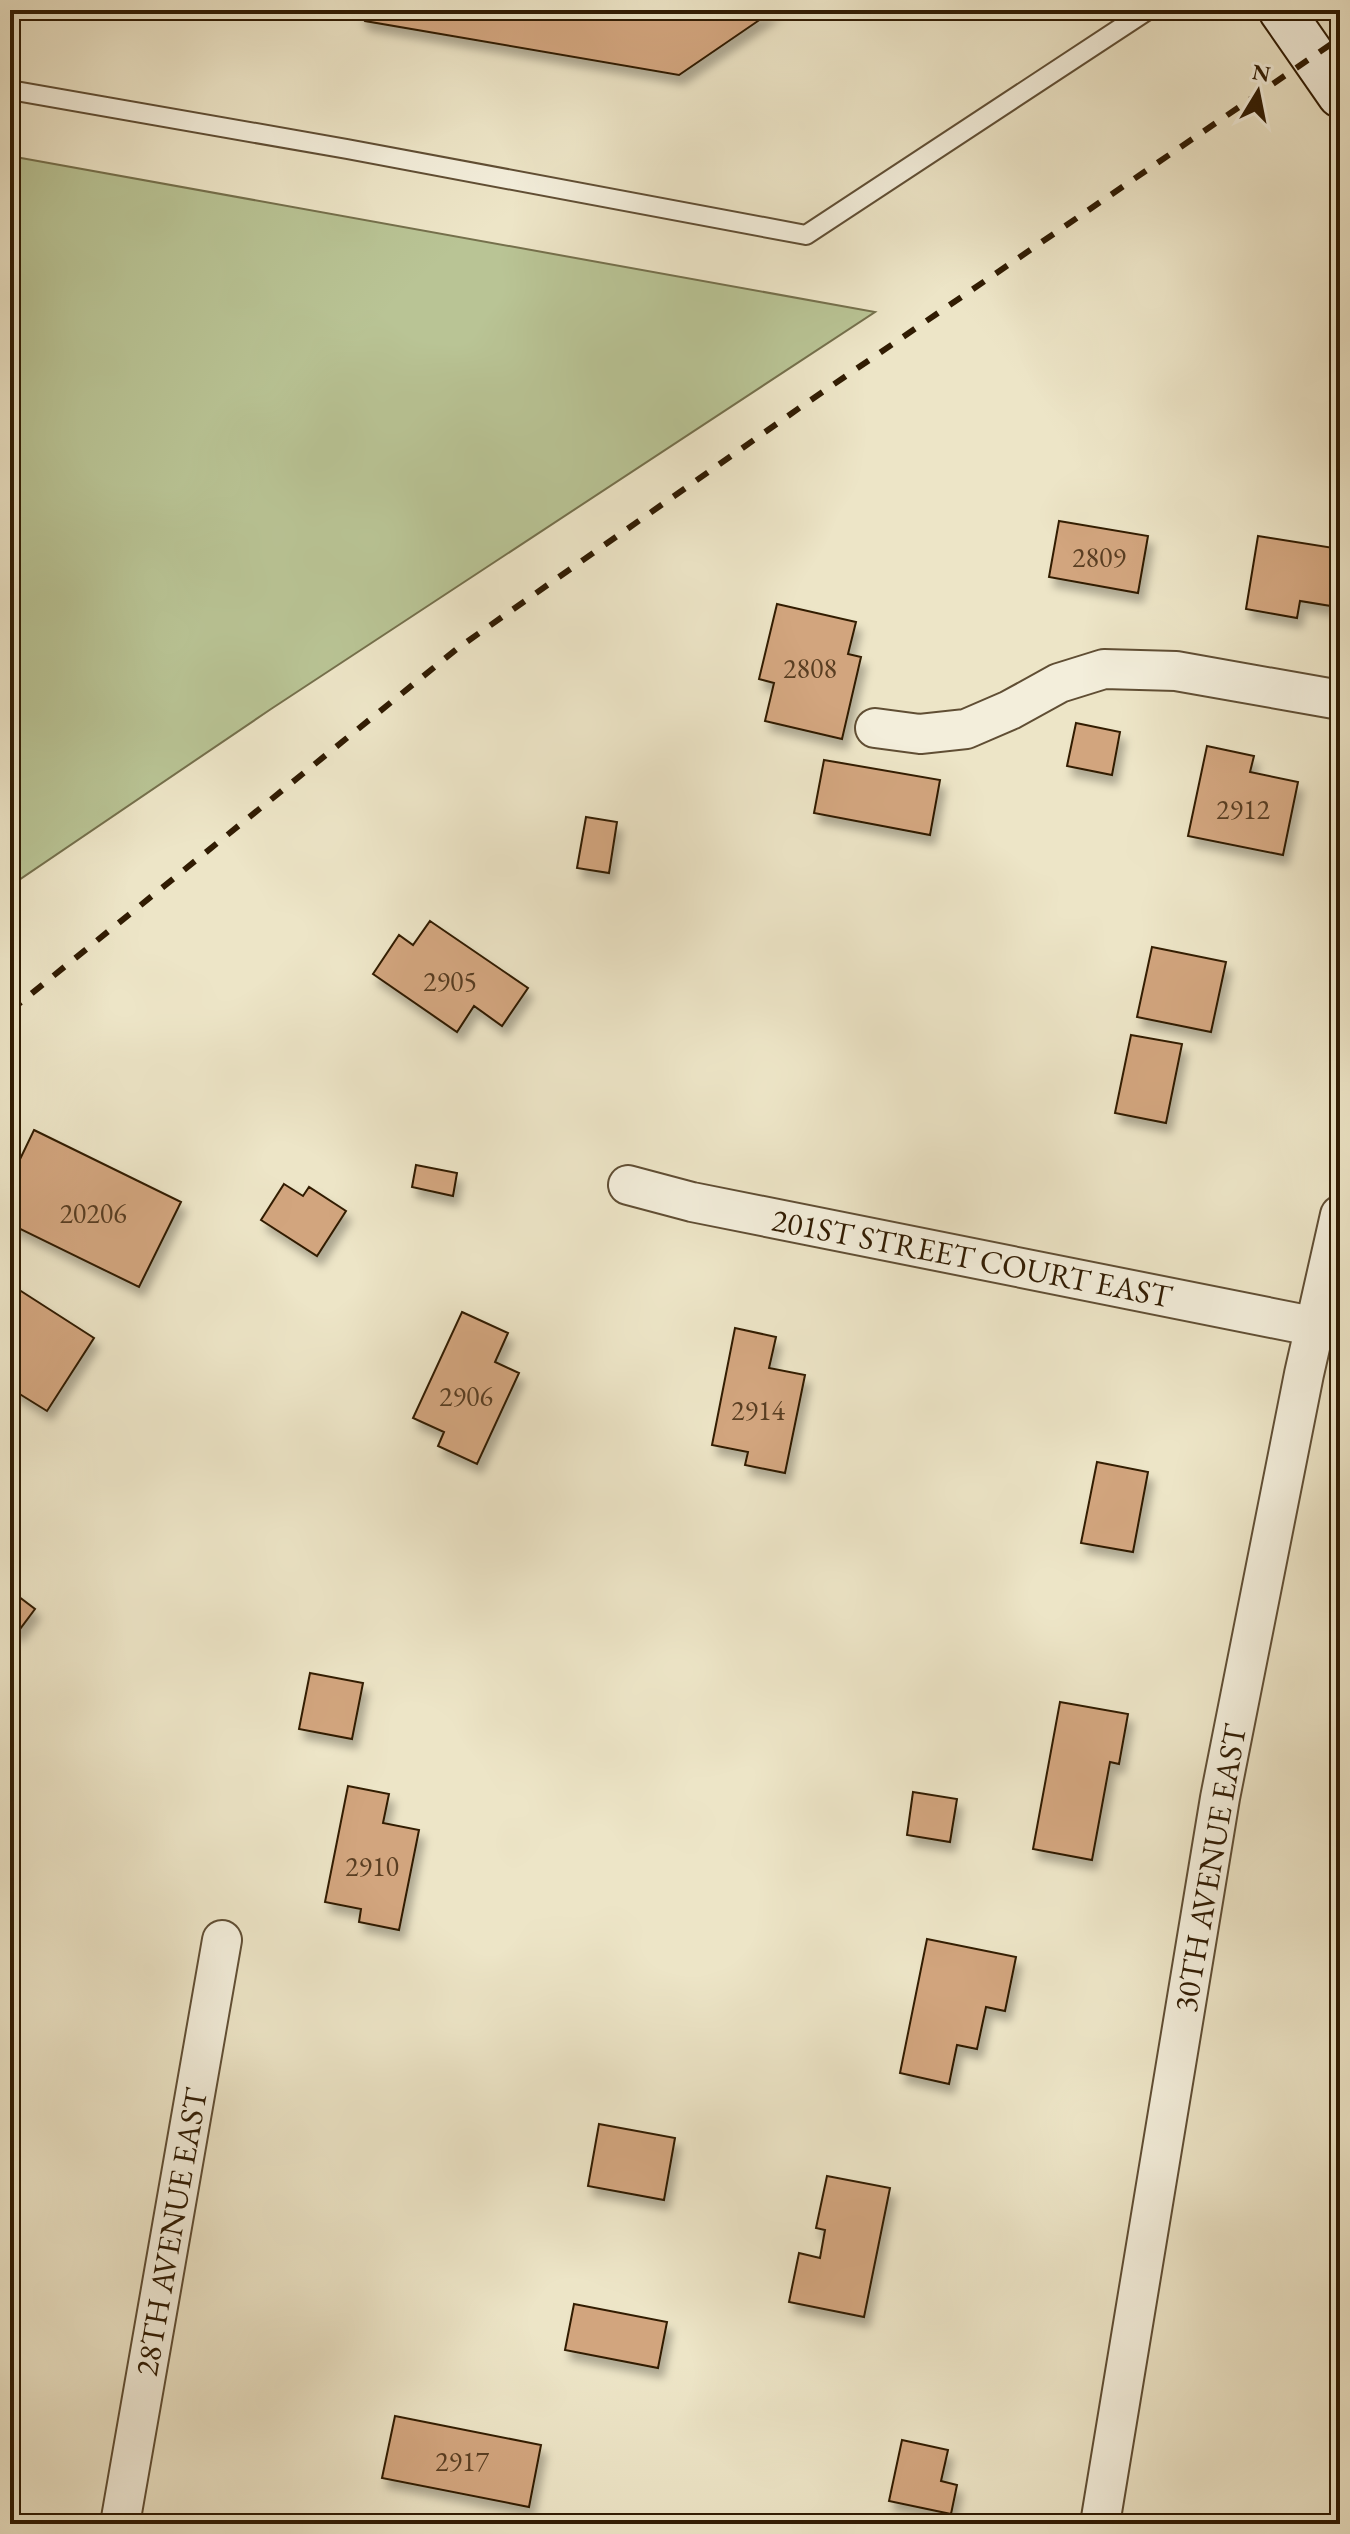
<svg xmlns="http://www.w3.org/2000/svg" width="1350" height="2534" font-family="'EB Garamond',serif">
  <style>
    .green { fill: #b9c495; stroke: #75704c; stroke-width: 2 }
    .building { fill: #d2a57e; stroke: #311c03; stroke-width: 2; filter: url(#shadow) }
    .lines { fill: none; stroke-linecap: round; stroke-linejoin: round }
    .lane-casing { stroke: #604e34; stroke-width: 22 }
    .street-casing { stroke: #604e34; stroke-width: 42 }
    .secondary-casing { stroke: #311c03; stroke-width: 48 }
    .lane { stroke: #f3eedb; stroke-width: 18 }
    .street { stroke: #f3eedb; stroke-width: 38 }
    .secondary { stroke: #f3eedb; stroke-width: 44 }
    .rail { stroke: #311c03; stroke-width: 6; stroke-dasharray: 14 14; stroke-linecap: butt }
    .labels { text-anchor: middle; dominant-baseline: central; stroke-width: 8; stroke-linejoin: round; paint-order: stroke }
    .number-label { font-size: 28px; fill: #593e22 }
    .street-label { font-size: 32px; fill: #311c03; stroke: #f3eedb }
  </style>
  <defs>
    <filter id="shadow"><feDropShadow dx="5" dy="9" stdDeviation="4" flood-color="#0004"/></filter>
  </defs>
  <rect width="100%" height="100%" fill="#ede5c7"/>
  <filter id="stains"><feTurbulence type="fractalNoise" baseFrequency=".0025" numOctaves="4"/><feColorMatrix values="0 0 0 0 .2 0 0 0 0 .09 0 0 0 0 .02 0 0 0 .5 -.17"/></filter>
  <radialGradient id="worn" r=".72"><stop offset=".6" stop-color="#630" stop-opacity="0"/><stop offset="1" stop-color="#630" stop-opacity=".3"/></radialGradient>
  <path class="green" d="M10,156l865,156 -604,397 -261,177z"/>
  <path class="building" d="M358,10h416l-95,65 -314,-54z
    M1059,521l89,15 -10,57 -89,-16z
    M1258,536l82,13 -9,57 -31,-5 -3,17 -51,-9z
    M777,604l79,18 -8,32 13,3 -19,82 -77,-18 9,-38 -15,-4z
    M1076,723l44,9 -8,43 -45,-9z
    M1207,746l47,10 -4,16 48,10 -15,73 -95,-19z
    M824,760l116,20 -10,55 -116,-22z
    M586,817l31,5 -8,51 -32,-5z
    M430,921l98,67 -26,38 -28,-20 -17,26 -84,-58 26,-39 14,10z
    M1152,947l74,15 -15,70 -74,-15z
    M1131,1035l51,9 -16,79 -51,-10z
    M34,1130l147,72 -42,85 -129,-63v-44z
    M416,1165l41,8 -4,23 -41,-9z
    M284,1184l19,12 6,-9 37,24 -29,45 -56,-36z
    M10,1284l84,54 -47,73 -37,-23z
    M462,1312l46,21 -13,29 24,11 -42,91 -39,-18 6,-14 -31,-14z
    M735,1328l41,9 -7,31 36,7 -20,98 -40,-8 3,-13 -36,-7z
    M1097,1462l51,10 -15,80 -52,-9z
    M10,1590l25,19 -18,24 -7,-5z
    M310,1673l53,10 -11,56 -53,-10z
    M1060,1702l68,12 -9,50 -9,-2 -18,98 -59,-11z
    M348,1786l41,8 -6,29 36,7 -20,100 -40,-8 2,-13 -36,-7z
    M913,1792l44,7 -7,43 -43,-7z
    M927,1939l89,18 -11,54 -19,-4 -9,42 -20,-4 -8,39 -49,-11z
    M599,2124l76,14 -11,62 -76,-14z
    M827,2176l63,12 -26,129 -75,-15 10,-49 21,5 5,-28 -9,-2z
    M574,2304l93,18 -9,46 -93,-18z
    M395,2416l146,29 -12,62 -147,-29z
    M902,2440l46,10 -7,31 16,4 -6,29 -62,-13z"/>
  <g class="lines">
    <g class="lane-casing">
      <path id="lane" d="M10,90l337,59 459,86 342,-225"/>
    </g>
    <g class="street-casing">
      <path id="street" d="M875,728l45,6 46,-5 44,-19 49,-27 45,-14 72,2 164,29
        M628,1185l64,17 625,125
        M120,2524l102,-584
        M1100,2524l120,-726 84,-424 36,-159"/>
    </g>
    <g class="secondary-casing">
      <path id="secondary" d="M1281,10l59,85"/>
    </g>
    <use href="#lane" class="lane"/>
    <use href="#street" class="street"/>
    <use href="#secondary" class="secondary"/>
    <path class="rail" d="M10,1011l448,-363 347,-244 535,-366"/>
  </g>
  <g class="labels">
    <g class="number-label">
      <text x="1099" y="557">2809</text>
      <text x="810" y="668">2808</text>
      <text x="1243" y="809">2912</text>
      <text x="450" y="981">2905</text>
      <text x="93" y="1213">20206</text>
      <text x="466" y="1396">2906</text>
      <text x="758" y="1410">2914</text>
      <text x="372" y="1866">2910</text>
      <text x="462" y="2461">2917</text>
    </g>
    <g class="street-label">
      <text transform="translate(972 1258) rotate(11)">201ST STREET COURT EAST</text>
      <text transform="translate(1210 1868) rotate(-80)">30TH AVENUE EAST</text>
      <text transform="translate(171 2232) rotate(-80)">28TH AVENUE EAST</text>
    </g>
  </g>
  <rect width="1350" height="2534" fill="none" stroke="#ede5c7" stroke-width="40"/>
  <rect x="12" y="12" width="1326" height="2510" fill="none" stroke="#311c03" stroke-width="4"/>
  <rect x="20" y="20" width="1310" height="2494" fill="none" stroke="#311c03" stroke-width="2"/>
  <g transform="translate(1258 92) rotate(10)" stroke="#f3eedb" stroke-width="6" paint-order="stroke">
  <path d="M0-6L14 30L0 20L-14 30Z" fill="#311c03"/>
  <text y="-12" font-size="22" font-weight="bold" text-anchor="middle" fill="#311c03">N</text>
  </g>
  <rect width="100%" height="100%" filter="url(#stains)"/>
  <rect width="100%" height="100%" fill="url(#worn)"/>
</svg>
